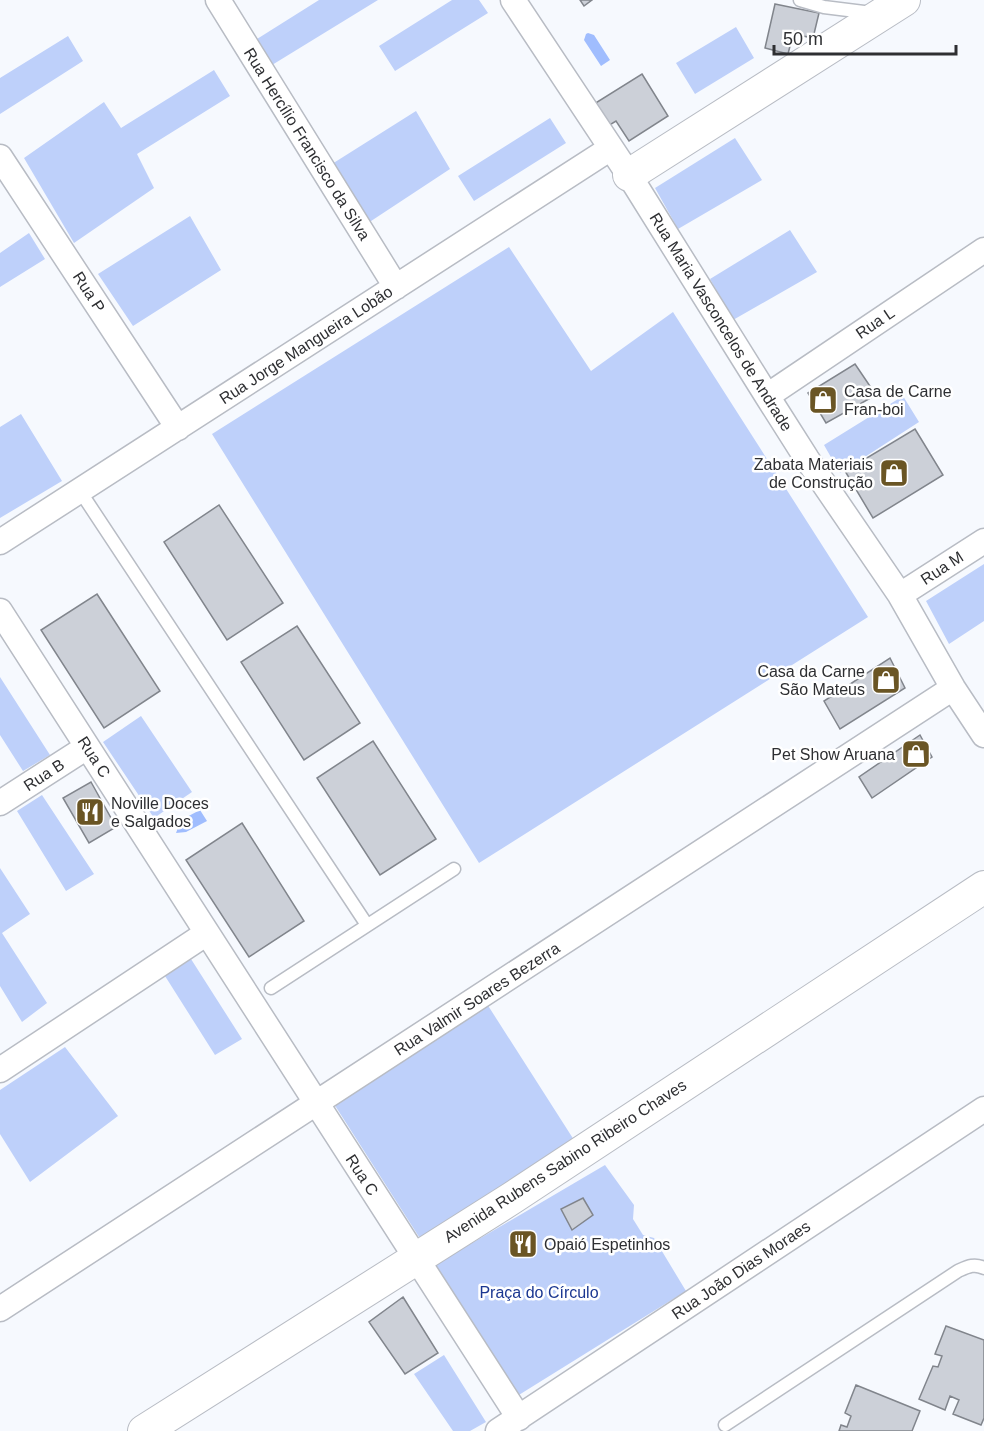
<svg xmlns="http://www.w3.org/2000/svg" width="984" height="1431" font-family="Helvetica,sans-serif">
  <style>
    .green { fill: #bed0fa }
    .water { fill: #a0bdfe }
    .building { fill: #ccd0d8; stroke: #81858c; stroke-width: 1.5 }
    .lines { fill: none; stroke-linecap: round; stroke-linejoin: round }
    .service-casing { stroke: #b8bcc4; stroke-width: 15 }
    .minor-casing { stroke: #b8bcc4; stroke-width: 27 }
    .tertiary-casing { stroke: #b8bcc4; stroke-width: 34 }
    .service { stroke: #fff; stroke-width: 12 }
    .minor { stroke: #fff; stroke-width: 24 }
    .tertiary { stroke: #fff; stroke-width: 32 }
    .labels { text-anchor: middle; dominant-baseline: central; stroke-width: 5; stroke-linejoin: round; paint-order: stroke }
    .street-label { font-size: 16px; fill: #2e2f32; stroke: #fff }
    .poi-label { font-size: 16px; fill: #2e2f32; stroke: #fff; text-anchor: start }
    .park-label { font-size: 16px; fill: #1b3791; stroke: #fff }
  </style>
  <rect width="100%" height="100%" fill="#f6f9fe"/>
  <path class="green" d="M319,0h59l-106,65 -15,-26z
    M452,0h27l9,13 -93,58 -16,-25z
    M736,27l18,31 -59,36 -19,-31z
    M68,36l15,25 -83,53v-36z
    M214,70l16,26 -93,58 17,34 -80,55 -50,-85 80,-56 17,26z
    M416,111l34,58 -85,56 -41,-56z
    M550,118l16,25 -92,58 -16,-25z
    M735,138l27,42 -84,49 -23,-41z
    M190,216l31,54 -88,56 -35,-52z
    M790,230l27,42 -84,48 -23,-41z
    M29,233l16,26 -45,28v-34z
    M509,247l82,124 82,-59 195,305 -389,246 -267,-429z
    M903,396l16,26 -79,51 -16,-28z
    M21,414l41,67 -62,37v-91z
    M984,564v57l-35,23 -23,-43z
    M0,677l50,78 -27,16 -23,-36z
    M141,716l51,76 -38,26 -51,-76z
    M42,795l52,79 -28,17 -49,-80z
    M0,868l30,46 -28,19 45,70 -25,19 -22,-36z
    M191,959l51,80 -27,16 -50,-79z
    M487,1004l87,136 -153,100 -87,-136z
    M65,1047l53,69 -88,66 -30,-48v-44z
    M605,1165l29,40 -1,14 10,16 11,3 32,53 -172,107 -81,-132z
    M444,1355l42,67 -16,9h-17l-39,-57z"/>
  <path class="water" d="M588,33l6,2 16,25 -9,6 -17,-26 2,-6z
    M200,810l7,11 -21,11 -10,1 5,-13z"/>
  <path class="building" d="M580,0h12l-8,6z
    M775,4l44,9 -6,25 -20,-4 -5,20 -23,-6z
    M642,74l26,42 -39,25 -13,-20 -8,5 -14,-22z
    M855,364l21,31 -50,28 -18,-30z
    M915,429l28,46 -70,43 -28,-47z
    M219,505l64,98 -56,37 -63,-98z
    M97,594l63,97 -56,37 -63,-98z
    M297,626l63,97 -56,37 -63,-98z
    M890,658l15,30 -65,41 -16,-28z
    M920,735l12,22 -60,41 -13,-21z
    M373,741l63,98 -56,36 -63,-97z
    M91,782l25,45 -27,16 -26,-45z
    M242,823l62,98 -55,36 -63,-97z
    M583,1198l10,17 -21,15 -11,-21z
    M515 1245a8 8 0 1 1 16 0a8 8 0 1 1-16 0Z
    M403,1297l35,56 -33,21 -36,-52z
    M946,1326l38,14v78l-3,7 -28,-11 6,-14 -9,-4 -5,14 -26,-11 14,-33 5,1 4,-11 -7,-2z
    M856,1385l64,26 -8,20h-73l2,-6 6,2 4,-11 -6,-3z"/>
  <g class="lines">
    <g class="service-casing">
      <path id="service" d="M800,0l24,7 48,6
        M80,491l287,434
        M271,988l183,-119
        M725,1425l233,-154c9,-4 16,-8 26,-3"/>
    </g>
    <g class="minor-casing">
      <path id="minor" d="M218,0l178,287
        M513,0l116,175 138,221 40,63 93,136 53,93 31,47
        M0,157l178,271
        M767,396l217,-146
        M0,542l611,-394
        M900,595l84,-54
        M0,611l519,807
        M0,803l87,-56
        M0,1070l207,-137
        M0,1309l953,-621
        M498,1431l486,-322"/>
    </g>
    <g class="tertiary-casing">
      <path id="tertiary" d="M629,175l275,-175
        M144,1431l368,-233 472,-311"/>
    </g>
    <use href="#service" class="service"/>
    <use href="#minor" class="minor"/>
    <use href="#tertiary" class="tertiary"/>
  </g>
  <defs>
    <g id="shop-square" transform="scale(1.5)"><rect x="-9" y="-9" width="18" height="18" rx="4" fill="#6a5524" stroke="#fff"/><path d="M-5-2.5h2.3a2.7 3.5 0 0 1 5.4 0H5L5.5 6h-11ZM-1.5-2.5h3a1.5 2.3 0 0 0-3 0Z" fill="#fff"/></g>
    <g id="restaurant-square" transform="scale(1.5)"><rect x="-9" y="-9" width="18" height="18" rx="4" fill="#6a5524" stroke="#fff"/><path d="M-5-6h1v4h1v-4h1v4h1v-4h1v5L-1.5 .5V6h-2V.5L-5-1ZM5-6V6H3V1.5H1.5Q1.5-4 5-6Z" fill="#fff"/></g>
  </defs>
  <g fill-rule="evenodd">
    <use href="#shop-square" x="823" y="400"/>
    <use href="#shop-square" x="894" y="473"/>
    <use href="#shop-square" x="886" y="680"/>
    <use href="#shop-square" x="916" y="754"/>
    <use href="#restaurant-square" x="90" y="812"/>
    <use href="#restaurant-square" x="523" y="1244"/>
  </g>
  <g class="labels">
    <g class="street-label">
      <text transform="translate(307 144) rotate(58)">Rua Hercílio Francisco da Silva</text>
      <text transform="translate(89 292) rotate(57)">Rua P</text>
      <text transform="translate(721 322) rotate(58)">Rua Maria Vasconcelos de Andrade</text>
      <text transform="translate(875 323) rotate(-34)">Rua L</text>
      <text transform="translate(306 345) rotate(-33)">Rua Jorge Mangueira Lobão</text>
      <text transform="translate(942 568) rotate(-33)">Rua M</text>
      <text transform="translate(94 757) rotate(57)">Rua C</text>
      <text transform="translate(44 775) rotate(-33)">Rua B</text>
      <text transform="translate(477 999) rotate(-33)">Rua Valmir Soares Bezerra</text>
      <text transform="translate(565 1161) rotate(-33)">Avenida Rubens Sabino Ribeiro Chaves</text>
      <text transform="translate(362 1175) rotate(57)">Rua C</text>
      <text transform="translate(741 1270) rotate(-34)">Rua João Dias Moraes</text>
    </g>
    <g class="poi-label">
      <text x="844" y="391">Casa de Carne<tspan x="844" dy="18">Fran-boi</tspan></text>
      <text x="873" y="464" text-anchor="end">Zabata Materiais<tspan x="873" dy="18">de Construção</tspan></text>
      <text x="865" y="671" text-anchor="end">Casa da Carne<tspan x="865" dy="18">São Mateus</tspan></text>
      <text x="895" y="754" text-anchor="end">Pet Show Aruana</text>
      <text x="111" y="803">Noville Doces<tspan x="111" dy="18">e Salgados</tspan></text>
      <text x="544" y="1244">Opaió Espetinhos</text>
    </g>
    <g class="park-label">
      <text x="539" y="1292">Praça do Círculo</text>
    </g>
  </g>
  <path d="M774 45v9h182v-9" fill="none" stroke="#2e2f32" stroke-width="3"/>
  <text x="783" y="45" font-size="18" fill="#2e2f32" stroke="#ffffff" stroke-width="4.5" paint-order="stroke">50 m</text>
</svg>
